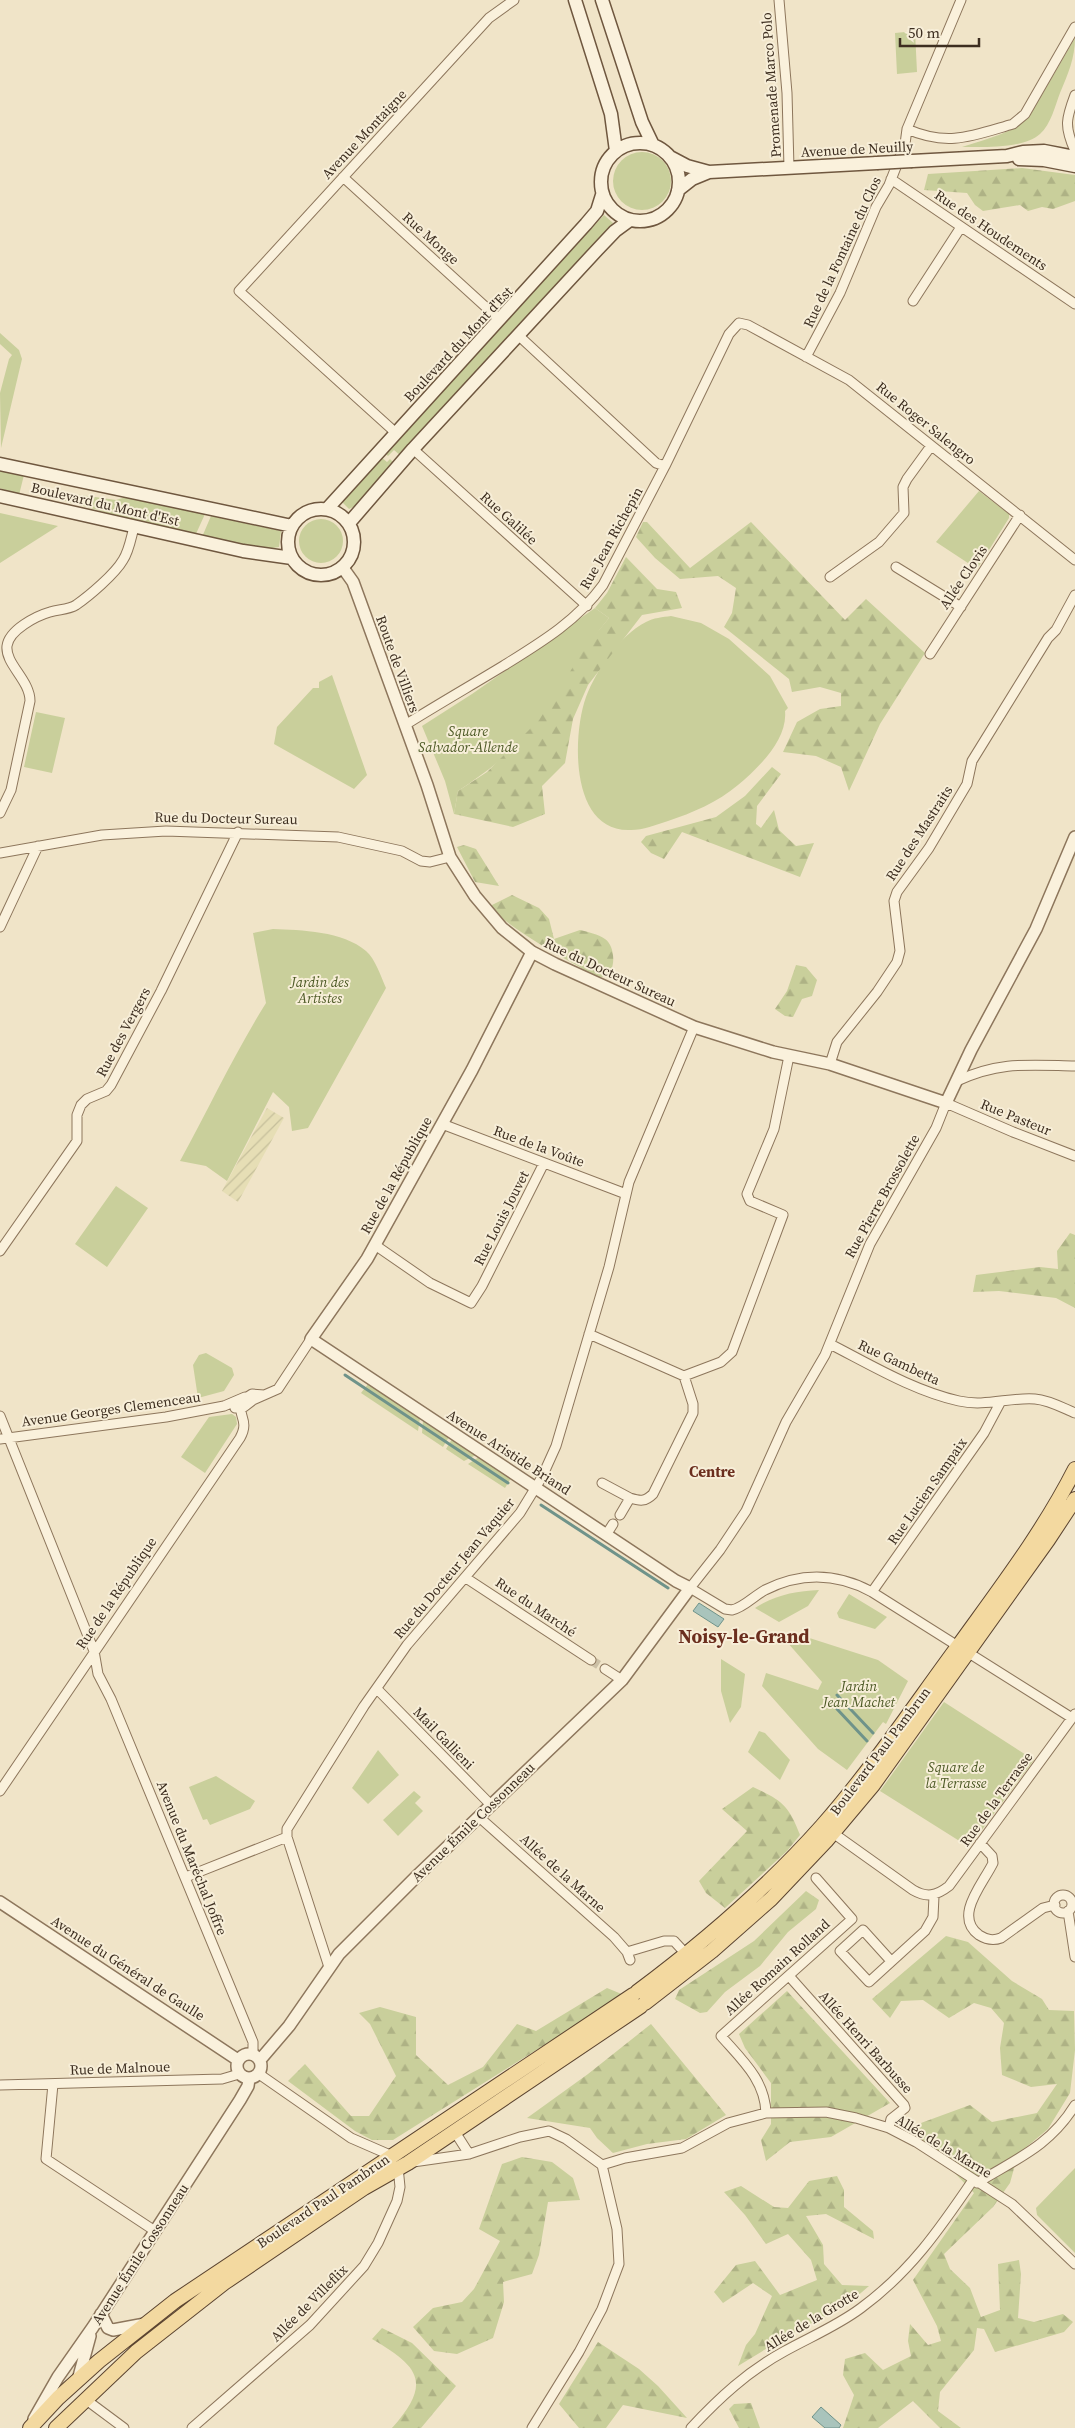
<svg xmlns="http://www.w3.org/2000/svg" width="1075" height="2428" font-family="'Source Serif 4',serif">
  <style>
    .farmland { fill: url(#farmland-furrows) }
    .green { fill: #c9cf9b }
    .forest { fill: url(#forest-firs) }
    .water { fill: #a9c4bc; stroke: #6f938a }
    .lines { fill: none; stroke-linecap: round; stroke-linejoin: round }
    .stream { stroke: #6f938a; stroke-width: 3 }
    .minor-tunnel { stroke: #ccc0a6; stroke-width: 9; stroke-dasharray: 9 4.5; stroke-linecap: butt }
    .minor-casing { stroke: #8d765c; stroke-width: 11 }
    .tertiary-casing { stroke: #8d765c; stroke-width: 14 }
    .secondary-casing { stroke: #6f573f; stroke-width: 15 }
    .primary-casing { stroke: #5b4430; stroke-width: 16 }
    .minor { stroke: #faf1dc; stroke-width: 9 }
    .tertiary { stroke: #faf1dc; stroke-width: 11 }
    .secondary { stroke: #faf1dc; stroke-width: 12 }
    .primary { stroke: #f3d9a0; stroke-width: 14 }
    .secondary-bridge-casing { stroke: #6f573f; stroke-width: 15; stroke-linecap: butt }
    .secondary-bridge { stroke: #faf1dc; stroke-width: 12 }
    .labels { text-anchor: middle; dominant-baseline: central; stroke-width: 4; stroke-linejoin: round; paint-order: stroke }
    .street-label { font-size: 14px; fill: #3d2e20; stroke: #f7eed8 }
    .park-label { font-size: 14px; font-style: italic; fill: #4d5a26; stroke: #f7eed8 }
    .neighbourhood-label { font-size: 15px; font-weight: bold; fill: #6b2e1e; stroke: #f7eed8 }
    .district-label { font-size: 19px; font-weight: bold; fill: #6b2e1e; stroke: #f7eed8 }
  </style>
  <defs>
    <pattern id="farmland-furrows" width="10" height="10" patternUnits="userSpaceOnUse" patternTransform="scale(1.25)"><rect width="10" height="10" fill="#e6deb5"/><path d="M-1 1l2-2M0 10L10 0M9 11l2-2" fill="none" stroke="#c6bf9b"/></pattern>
    <pattern id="forest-firs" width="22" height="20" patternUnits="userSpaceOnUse" patternTransform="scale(1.25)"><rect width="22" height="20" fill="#c9cf9b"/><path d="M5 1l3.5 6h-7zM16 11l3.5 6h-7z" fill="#aeb285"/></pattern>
  </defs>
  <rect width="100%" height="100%" fill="#f0e4c8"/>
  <path class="farmland" d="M267,1108l17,10 -46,84 -16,-11z"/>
  <path class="green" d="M915,31l2,41 -20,2 -2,-41z
    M1075,38c0,20 -7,36 -15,55 -5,13 -9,31 -20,41 -16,15 -58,13 -78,13 23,-8 49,-13 67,-30z
    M613 181a29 29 0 1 1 58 0a29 29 0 1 1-58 0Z
    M604,215l9,8 -212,233 -7,-6 -6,6 -3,-3z
    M0,333l19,17 3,9 -21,89 -1,-55 9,-34 3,-4 -12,-11z
    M381,457l6,5 3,-3 4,4 -37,42 -8,4 -8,-8z
    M0,470l24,5 -5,20 -19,-7z
    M979,491l30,23v4l-32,51 -41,-27z
    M60,492l56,8 10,-3 79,17 -10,22 -60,-13 -37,-13 -40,-11z
    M0,513l58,13 -58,37z
    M211,516l70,15 -2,16 -13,2 -64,-12z
    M299 541a22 22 0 1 1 44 0a22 22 0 1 1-44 0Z
    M595,608l14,10c-26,31 -44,67 -68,100 -22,30 -53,53 -83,73l-4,23 -9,-33 -23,-55 50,-32z
    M671,616l30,7 28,16 41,37 18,32 -3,3c3,29 -28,58 -47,74 -20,17 -46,28 -70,36 -12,4 -25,9 -37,9 -61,3 -59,-94 -45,-133 11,-28 33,-61 60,-75 7,-4 17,-5 25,-6z
    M332,675l35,100 -13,14 -80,-45 3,-17 36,-39h6v-6z
    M36,712l29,6 -13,55 -28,-6z
    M273,929c28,1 70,2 93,22 9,7 15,26 20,37l-78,140 -16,3 -3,-24 -16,-15 -46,89 -21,-15 -26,-5c29,-53 54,-107 86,-158l-13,-70z
    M116,1186l32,22 -41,59 -32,-23z
    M206,1353l26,15 2,7 -10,16 -26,7 -5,-33 6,-10z
    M368,1384l52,34 -2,13 -57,-38z
    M232,1414l4,3 1,7 -32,49 -24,-16 28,-40z
    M423,1421l26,16 -6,10 -21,-14z
    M452,1439l24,16 -12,6 -18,-12z
    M479,1457l32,21 -6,10 -37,-24z
    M819,1590l-11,16 -29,16 -24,-14c20,-13 41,-17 64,-18z
    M849,1594l38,23 -12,12 -36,-11 -2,-5z
    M797,1634l81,26 30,21 -22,43 -3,-2 -36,48 -29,-21 -56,-63 4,-13 52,17 4,-8 -35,-40z
    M721,1659l24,15 -4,33 -11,16 -9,-32z
    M944,1702l90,58 -65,87 -89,-56z
    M759,1731l6,2 25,27 -10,20 -32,-28z
    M378,1750l21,25 -31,29 -16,-16z
    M216,1776l39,25 -5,8 -40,16 -3,-6 -4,1 -14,-33z
    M414,1791l7,6 -6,6 8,8 -25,25 -15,-16z
    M1075,2168v85l-38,-38 -1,-7z"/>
  <path class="forest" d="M1022,168l53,7v26l-22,8 -11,-2 -14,4 -8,-6 -37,6 -8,-6 -8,-12 -43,-3 4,-16z
    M643,522h4l43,46 61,-46 94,98 21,-21 59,54 -45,71 -31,67 -8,-24 -25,-11 -33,-4 14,-30 23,-13 21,-3v-13l-21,-6 -28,5 -3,-13 -65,-52 8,-14 4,-25 -18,-12 -38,3 -25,-21 -19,-21z
    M626,557l31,32 19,3 6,16 -40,7 -54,70 -15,34 -8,44 -23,23 3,28 -32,13 -59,-13 4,-23 29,-19 52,-52 50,-78 20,-24 -14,-10 12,-15z
    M772,767l9,7 -24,32 -1,18 5,4 13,-18 5,20 17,16 18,-3 -14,34 -118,-45 -18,27 -13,-6 -10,-11 5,-6 70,-19 29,-21z
    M464,845l12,4 23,37 -24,-4 -18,-35z
    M512,895l27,13 10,11 5,20 26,-9c8,2 18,4 25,9 12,8 12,41 -7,38 -7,-1 -14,-8 -20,-11 -32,-17 -63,-36 -90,-59z
    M796,965l10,2 11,13 -5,16 -10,3 -9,18 -8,-1 -10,-7 12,-18z
    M1070,1233l5,2v73l-19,-10 -57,-7 -26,1 3,-17 64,-8 18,2 -1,-18z
    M753,1787c28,13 36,18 47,48l-13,16 -62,57 -19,-15 -7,-12 48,-50 -25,-22z
    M806,1891l13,9 -3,9 -28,23 -28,34 -35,26 -18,20 -7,1 -25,-14 4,-9 75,-49z
    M946,1936l22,6 44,39 30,18 7,11 25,1 1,39 -5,43 -22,36 -30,25 -8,29 -17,24 -49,47 6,15 20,19 11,29 19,-7 -2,-46 21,-4 2,14 -3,44 16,4 29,-8 10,8 -9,10 -69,20 -11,-23 -7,-1 -3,22 -34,42 -2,19 23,17h-21l-27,-27 -35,27h-35l11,-33 -11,-20 2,-16 20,-6 18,17 28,-14 -3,-15 2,-17 18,21 13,-4 -4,-15 -24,-46 61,-87 -61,-63 8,-7 49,-18 22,17 45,-9 20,-29 -26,3 -29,-12 -2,-27 4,-25 -13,-15 -17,-5 -25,15 -26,-18 -22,1 -11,17 -18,-19z
    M607,1988l17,7 -231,145h-21l-17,-9 -67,-50 17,-17 46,52h18l27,-40 -26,-52 -11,-11 21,-6 36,10v38l32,30 35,-18 34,-43 19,7z
    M787,1991l103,112 -59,34 -41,5 -24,19 -5,-21 10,-16v-41l-26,-35 -6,-14z
    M651,2024l75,91 -40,24 -39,5 -34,9 -16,-15 -7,-10 -63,-10 61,-44z
    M522,2157l30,5 21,16 7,22 -32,2 -9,53 -7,19 -29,8 1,20 -11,36 -36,16 -23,-3 -21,-24 20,-19 29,-6 12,-13 26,-48 -21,-12 23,-65z
    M837,2176l7,14v17l29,24 1,8 -48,-25 -20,2 17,29 1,19 18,21 27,1 -21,18 -69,37 -41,25 8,-21 9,-11 17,-38 -19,-13 -30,20 -9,-11 22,-27 19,-4 25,34 37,-15 -6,-20 -23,-26 -22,10 -21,-29 -21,-23 17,-6 33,21 14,1 21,-27z
    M382,2328l30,15 44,43 -35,42h-29c40,-45 28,-61 -20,-89z
    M598,2342l41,27 19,17 29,32 -64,-13 -17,23h-27l-20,-24z
    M751,2403l9,25h-21l-10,-19 5,-5z"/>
  <path class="water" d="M699,1603l25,16 -6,8 -25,-16z
    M821,2407l20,18 -2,3h-14l-13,-11z"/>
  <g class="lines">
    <path class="stream" d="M345,1375l163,108
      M541,1505l127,83
      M837,1695l36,38
      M837,1709l30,32"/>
    <path class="minor-tunnel" d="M591,1660l14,9"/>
    <g class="minor-casing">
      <path id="minor" d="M779,0l8,93 2,75
        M1075,95c-9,24 -11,31 0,56
        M907,129c41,18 65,7 106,-5l12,-10 50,-87
        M343,177l157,143
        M891,179l184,125
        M913,301l48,-74
        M518,335l138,128 9,3
        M806,357l34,-64 36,-86 13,-22 16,-41 2,-15 54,-129
        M396,433l-157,-142 250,-273 25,-18
        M413,449l174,157
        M896,567l65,40
        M830,577l49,-35 25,-29 -1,-26 4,-8 24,-33
        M930,654l90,-139
        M405,725c32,-20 65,-39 98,-59 37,-23 74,-45 100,-81l62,-119 64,-132 10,-11 9,2 101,55 226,180
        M0,813l11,-23 19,-89c0,-21 -25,-37 -23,-55 2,-16 29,-30 43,-34 9,-3 18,-2 26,-7 13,-9 39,-31 47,-45 6,-9 8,-22 11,-33
        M0,853l102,-18 64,-4 172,6 64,14 19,10 9,1 20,-5
        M0,927l38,-81
        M830,1064l7,-22 40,-50 20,-30 3,-11 -6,-50 3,-9 32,-44 38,-64 5,-23 76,-123 8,-8 19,-35
        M957,1081c43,-20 72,-16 118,-15
        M442,1124l184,70
        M375,1245l55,38 41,20 11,-17 62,-123
        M0,1251l77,-110v-26l4,-10 6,-6 19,-8 5,-6 50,-94 77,-159
        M589,1334l95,42 37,-14 11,-10 51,-137 -33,-14 -3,-7 27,-65 15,-73
        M830,1344c41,21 84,47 129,57 26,6 51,-4 76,-2 14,1 28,9 40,14
        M235,1408l9,-1 9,-7 25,-11 33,-50
        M0,1416l94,235 4,23 13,25 142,343v12
        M0,1439l166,-22 58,-11 21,-9
        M602,1483l28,15
        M620,1515l10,-17c10,3 15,4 23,-4l40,-81v-9l-9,-28
        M606,1535l7,-11
        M466,1578l125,82
        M872,1592l112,-159 16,-30
        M605,1669l17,11
        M377,1689l114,116
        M1072,1718l-200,-126c-35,-19 -71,-20 -107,-2 -11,6 -22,18 -33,20l-7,-1 -35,-21 30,-38 26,-39 40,-89 39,-67 45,-111 66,-116 10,-25 67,29 62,24
        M0,1791l240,-353c10,-18 -3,-22 1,-37l11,-7 12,1
        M479,1817l135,120 13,15 3,8
        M833,1833l80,57c14,8 23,6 36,-4l126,-172
        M980,1843l12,13 1,7c-10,21 -40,53 -14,72 8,5 14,6 22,3l42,-30 12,-3
        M186,1877l101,-40
        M1054 1904a9 9 0 1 1 18 0a9 9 0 1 1-18 0Z
        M1068,1911l7,46
        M627,1952l37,-11h10l12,13
        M891,1961l-28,-31 -23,21 29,31 56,-51 8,-14 1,-21
        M329,1967l-42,-130v-8l77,-123 43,-61 113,-132 22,-36 14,-31 53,-179 20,-85 65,-155
        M789,1976l115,129 1,3 -14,11 -2,9
        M259,2074l92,64 39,17
        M53,2084l-7,75 109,72
        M0,2085l222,-6 17,-5
        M766,2113c-1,-33 -24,-53 -45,-77l131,-117 -36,-41
        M455,2132l14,22
        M413,2162l56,-8 51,-17 29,-6 17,8 36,26 15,64 2,35 -17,45 -23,43 -47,76
        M602,2165l23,-7 57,-10 46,-25 38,-10 60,-1 30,6 33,10 27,14 96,62 63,60
        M977,2183c39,-24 73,-37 98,-78
        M85,2399l39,29
        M192,2428l118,-103 54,-59 14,-23 19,-42 3,-14 -2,-20
        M691,2428c28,-30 57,-57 94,-77 25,-14 52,-25 76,-43 49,-36 78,-78 112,-128"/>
    </g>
    <g class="tertiary-casing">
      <path id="tertiary" d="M343,568l10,14 74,203 23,72 25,39 27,32 30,24 23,12 139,63 79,25 57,12 116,39 25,-53 65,-121 39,-92
        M0,1902l238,158
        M237 2066a12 12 0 1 1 24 0a12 12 0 1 1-24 0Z
        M260,2060l29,-34 50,-72 80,-80 203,-194 68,-92 -14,-7 -365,-242 56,-80 105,-189 60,-118
        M101,2314l7,14 5,2 32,-6
        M78,2380l12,-44
        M34,2419l24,-42 35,-50 147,-227 8,-14 1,-7"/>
    </g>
    <g class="secondary-casing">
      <path id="secondary" d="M575,0l36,114 5,37
        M602,0l40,122 11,23
        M601 182a39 39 0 1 1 78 0a39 39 0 1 1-78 0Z
        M670,157l17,9 22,6 168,-9
        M1019,159l25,1 31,6
        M912,161l95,-5 16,-4 21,-1 31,6
        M678,190l14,-11 17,-7
        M0,464l292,62
        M0,496l243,55 49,7
        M288 542a33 33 0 1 1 66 0a33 33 0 1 1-66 0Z
        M327,509l259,-285 11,-13 5,-16
        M349,523l64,-74 184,-199 18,-19 15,-11"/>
    </g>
    <g class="primary-casing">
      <path id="primary" d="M637,1992c67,-50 130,-104 185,-166 50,-57 92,-120 137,-181 41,-57 84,-113 116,-176
        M645,2003l67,-52 59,-52 55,-58 47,-56 175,-245 27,-41
        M30,2428l28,-30 41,-37 76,-60 458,-306
        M56,2428l80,-76 88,-69 140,-95 44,-25 233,-157"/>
    </g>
    <use href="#minor" class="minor"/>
    <use href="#tertiary" class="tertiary"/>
    <use href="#secondary" class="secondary"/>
    <use href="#primary" class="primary"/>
    <g class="secondary-bridge-casing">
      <path id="secondary-bridge" d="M877,163l35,-2"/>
    </g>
    <use href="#secondary-bridge" class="secondary-bridge"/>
  </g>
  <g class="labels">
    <g class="street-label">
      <text transform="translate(771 85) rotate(-94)">Promenade Marco Polo</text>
      <text transform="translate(364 134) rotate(-47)">Avenue Montaigne</text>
      <text transform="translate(857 149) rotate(-3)">Avenue de Neuilly</text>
      <text transform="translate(991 230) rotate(34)">Rue des Houdements</text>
      <text transform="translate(431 238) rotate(42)">Rue Monge</text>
      <text transform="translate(842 252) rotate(-65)">Rue de la Fontaine du Clos</text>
      <text transform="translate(458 344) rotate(-47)">Boulevard du Mont d'Est</text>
      <text transform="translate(926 423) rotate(39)">Rue Roger Salengro</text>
      <text transform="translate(105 504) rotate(13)">Boulevard du Mont d'Est</text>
      <text transform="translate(509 518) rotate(42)">Rue Galilée</text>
      <text transform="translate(611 538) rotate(-61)">Rue Jean Richepin</text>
      <text transform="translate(963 577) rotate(-56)">Allée Clovis</text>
      <text transform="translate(398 664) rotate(70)">Route de Villiers</text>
      <text transform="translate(226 818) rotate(1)">Rue du Docteur Sureau</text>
      <text transform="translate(919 833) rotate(-57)">Rue des Mastraits</text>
      <text transform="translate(610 972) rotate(25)">Rue du Docteur Sureau</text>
      <text transform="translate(123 1032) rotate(-62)">Rue des Vergers</text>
      <text transform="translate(1016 1117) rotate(22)">Rue Pasteur</text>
      <text transform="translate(539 1146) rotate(20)">Rue de la Voûte</text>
      <text transform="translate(396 1175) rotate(-61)">Rue de la République</text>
      <text transform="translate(882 1196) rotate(-61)">Rue Pierre Brossolette</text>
      <text transform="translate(501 1218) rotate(-63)">Rue Louis Jouvet</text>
      <text transform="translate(899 1362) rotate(25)">Rue Gambetta</text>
      <text transform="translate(111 1409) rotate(-8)">Avenue Georges Clemenceau</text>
      <text transform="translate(509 1452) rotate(33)">Avenue Aristide Briand</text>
      <text transform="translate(927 1491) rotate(-55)">Rue Lucien Sampaix</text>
      <text transform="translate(454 1568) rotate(-50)">Rue du Docteur Jean Vaquier</text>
      <text transform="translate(116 1593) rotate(-56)">Rue de la République</text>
      <text transform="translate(536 1607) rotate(34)">Rue du Marché</text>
      <text transform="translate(444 1738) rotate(46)">Mail Gallieni</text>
      <text transform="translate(880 1751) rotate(-53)">Boulevard Paul Pambrun</text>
      <text transform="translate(996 1799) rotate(-54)">Rue de la Terrasse</text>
      <text transform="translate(473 1822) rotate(-44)">Avenue Émile Cossonneau</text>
      <text transform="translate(192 1858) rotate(68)">Avenue du Maréchal Joffre</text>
      <text transform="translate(563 1873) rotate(42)">Allée de la Marne</text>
      <text transform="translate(777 1967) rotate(-42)">Allée Romain Rolland</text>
      <text transform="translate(128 1968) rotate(33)">Avenue du Général de Gaulle</text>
      <text transform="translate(866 2042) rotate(48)">Allée Henri Barbusse</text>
      <text transform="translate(120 2068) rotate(-2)">Rue de Malnoue</text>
      <text transform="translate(944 2146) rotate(31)">Allée de la Marne</text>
      <text transform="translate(323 2201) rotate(-34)">Boulevard Paul Pambrun</text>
      <text transform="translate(140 2254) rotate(-57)">Avenue Émile Cossonneau</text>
      <text transform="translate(309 2303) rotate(-45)">Allée de Villeflix</text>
      <text transform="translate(811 2320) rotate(-31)">Allée de la Grotte</text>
    </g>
    <g class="park-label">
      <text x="468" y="731">Square<tspan x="468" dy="16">Salvador-Allende</tspan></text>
      <text x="320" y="982">Jardin des<tspan x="320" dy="16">Artistes</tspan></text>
      <text x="859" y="1686">Jardin<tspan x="859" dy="16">Jean Machet</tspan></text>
      <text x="956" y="1767">Square de<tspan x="956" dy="16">la Terrasse</tspan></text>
    </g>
    <g class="neighbourhood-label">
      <text x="712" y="1471">Centre</text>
    </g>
    <g class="district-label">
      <text x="744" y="1636">Noisy-le-Grand</text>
    </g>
  </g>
  <path d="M900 38v8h79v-8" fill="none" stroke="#3d2e20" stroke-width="2.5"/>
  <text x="908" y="38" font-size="15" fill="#3d2e20" stroke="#f7eed8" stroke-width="4" paint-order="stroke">50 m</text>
</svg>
